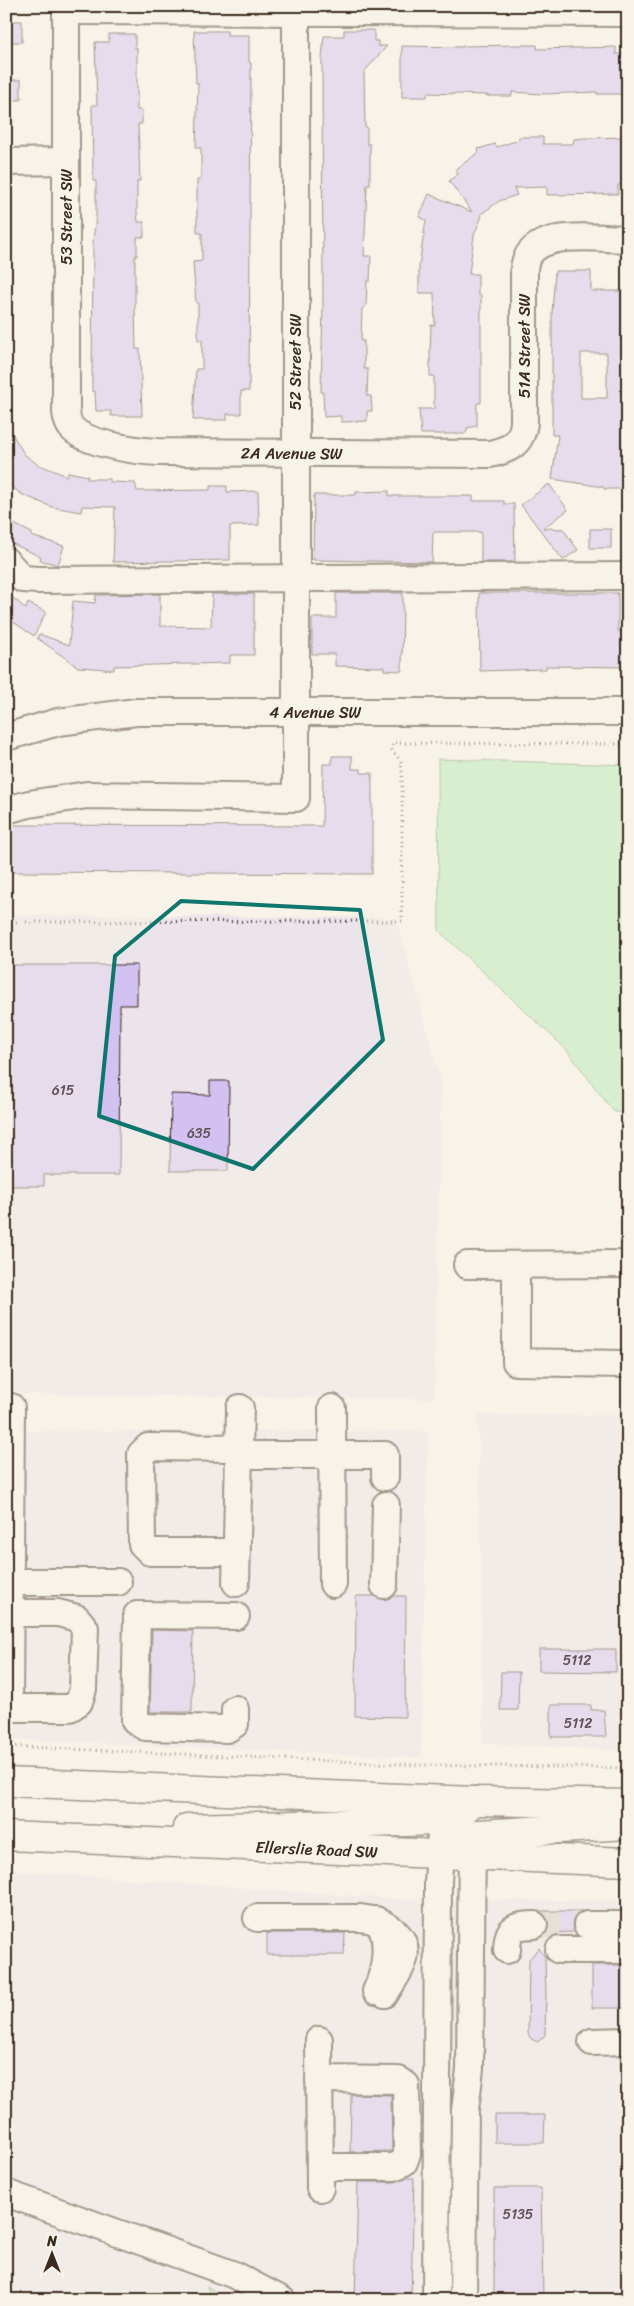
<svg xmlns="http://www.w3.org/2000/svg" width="634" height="2306" font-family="Sriracha,sans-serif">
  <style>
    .built { fill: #ece4eb }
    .green { fill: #b1ecb1; stroke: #768b68 }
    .building { fill: #d3c1f2; stroke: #3b2a1e; fill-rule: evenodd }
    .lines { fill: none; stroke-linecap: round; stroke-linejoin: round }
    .minor-tunnel { stroke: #d1cbc0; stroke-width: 26; stroke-dasharray: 26 13; stroke-linecap: butt }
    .minor-casing { stroke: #3b2a1e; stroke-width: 30 }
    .major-casing { stroke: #3b2a1e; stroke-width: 31 }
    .path { stroke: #3b2a1e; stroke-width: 3; stroke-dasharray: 1 4; stroke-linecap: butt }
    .minor { stroke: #f7f3e8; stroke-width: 26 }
    .major { stroke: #f7f3e8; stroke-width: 28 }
    .marked { fill: none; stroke: #0f766e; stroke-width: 4; stroke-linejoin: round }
    .labels { text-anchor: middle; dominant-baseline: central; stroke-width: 4; stroke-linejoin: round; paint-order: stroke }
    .number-label { font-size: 14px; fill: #615053 }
    .street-label { font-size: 16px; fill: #3b2a1e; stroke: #f7f3e8 }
  </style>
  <rect width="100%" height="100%" fill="#f7f3e8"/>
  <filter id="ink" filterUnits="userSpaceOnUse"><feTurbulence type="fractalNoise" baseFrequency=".02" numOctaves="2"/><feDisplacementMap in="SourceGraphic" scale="10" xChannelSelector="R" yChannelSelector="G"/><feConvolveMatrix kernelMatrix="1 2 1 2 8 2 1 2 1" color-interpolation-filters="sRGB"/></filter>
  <g filter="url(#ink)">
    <path class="built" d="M6,915l390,3 45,163 -7,318 -428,-5z
      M478,1415h150v336l-145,-8z
      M6,1431h422l-7,327 -415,-19z
      M6,1870l392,29 230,2v399h-622z"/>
    <path class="green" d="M438,759l190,6v350l-15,-4 -48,-63 -126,-117z
      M207,2286l21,14h-17z"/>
    <path class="building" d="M6,21h16v21h-16z
      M344,30h30v11h4v5h9l-23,26 1,55h2v17h3v41h-3l-3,71h7l-1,25h-3l-1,25 -4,3 -1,32h3v28h4l-1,27h4l1,15h-5v10l-26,1v-6l-17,1 -1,-25h-2l2,-89 -1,-244 2,-23h20z
      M194,31h33v4h22v27l2,1 -2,328h-8v23h-14v6h-34l3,-51h6v-29h-4v-37h-2l-3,-41 9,-1v-28h-5v-53h4v-32h-5l2,-65h-2z
      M109,34h26v14h2v62h5v14h-4l2,57h-3v30l1,11h6v15h-7v19h-2v52l1,41h4l2,67h-31v-5h-15l-1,-20h-3l1,-151 3,-23v-36h-3l-1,-76h5l-2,-63h14z
      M520,45h17v4l79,-2v7h12v40h-31v-2l-56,2 -29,-2v4h-25v-1l-60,-2v4h-25v-51l61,1v-1z
      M6,80h15v20h-15z
      M519,137h24v7h30l1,-5 11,-1 43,-1v43h-4v5h-6v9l-71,1v-8l-33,1 3,7 -18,6 -19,14 2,1 -8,19 -5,39h9v21h3v108h-4v23l-10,2v4l-3,2h-43l-2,-25h15v-33h-4v-24l1,-27h4l-1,-32h-15v-27l7,-46 -7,-3 10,-23 43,18 -23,-31 9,-7 -3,-4 24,-18 -1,-3 17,-5 2,3 22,-7z
      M555,271h36v20h35l-3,198h-19v-2l-52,-8 6,-44h-6v-121zM581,353h26v45h-26z
      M6,423l18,31 13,10 30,12 1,-4 20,4 -1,3h23v3l25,1 2,8 73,-1v-4h17v6l31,-1 1,34 -29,1v34l-117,2 2,-55 -33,-1 -1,6 -29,-5 -31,-13 -15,-12z
      M549,484l19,26 -25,18 20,1 15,21 -15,10 -42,-55z
      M389,491v5h84v5h31v3h10l1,58h-34v-30h-48l-1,30 -119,-2 1,-65h42v-3z
      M14,524l18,9 -1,3 33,10 -6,19 -18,-5 1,-3 -34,-16z
      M590,529h21v19h-21z
      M6,592l20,17 2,-6 18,9 -12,24 -28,-19z
      M336,593h67l-1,78 -18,-1v-3l-49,-1v-12h-23v-36h24z
      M479,593h139v38h10v36l-82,-1v3l-66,2z
      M160,594v32l51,1 1,-33h42v61h-24v8l-116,3v4l-20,-2 -16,-1 -41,-29 2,-4 30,11 4,-44 22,2 1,-8z
      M332,756h20v13h9v4h11v101l-366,-2v-47l316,1 1,-62h9z
      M6,965h131v40h-17l-1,170h-75v11h-38z
      M210,1081h19l-1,90h-58l1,-77 39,1z
      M356,1596h18l10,4 9,-4h13l-1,121 -50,-1z
      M152,1630l41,1 -1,81h-42z
      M539,1649h77v23l-77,-1z
      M501,1672h18l-1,38h-18z
      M551,1705h40v5h13l2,27h-55z
      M539,1911h45l-10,7 -2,7 2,7 -28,1 3,-8 -2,-8z
      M267,1933h78l-1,22h-77z
      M539,1948l6,9 1,38 -1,40 -7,7 -7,-3 -3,-5 1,-75z
      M592,1965h34l1,43h-35z
      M351,2094l40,1 1,56 -42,1z
      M495,2115h50l-1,28h-49z
      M405,2178h9l-3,122h-56l3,-118h36z
      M494,2188h47l2,108h-49z"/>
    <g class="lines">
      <path class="minor-tunnel" d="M534,1925h53"/>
      <g class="minor-casing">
        <g id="minor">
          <path id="s1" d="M66,6v406c1,5 1,11 5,15 13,17 66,24 87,25l332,2c19,-4 32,-10 34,-32v-153c4,-43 73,-30 104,-30"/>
          <path d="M66,11l562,2"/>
          <path d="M6,162l60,-1"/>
          <path d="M6,561l17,18 15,1 590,-4"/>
          <path id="s2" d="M6,737l52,-15 78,-10h492"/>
          <path d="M6,810l23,-6 58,-9 209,3v-786"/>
          <path d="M467,1265l161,-1"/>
          <path d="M516,1265v97l106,2 6,-2"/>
          <path d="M332,1408l1,176"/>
          <path d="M239,1455h146v22"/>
          <path d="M237,1552h-87l-8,-8 -1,-90 7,-7 91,1"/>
          <path d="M10,1582h108"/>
          <path d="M236,1583l4,-175"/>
          <path d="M384,1585l2,-80"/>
          <path d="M6,1613h52l19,5 8,10 -2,61 -4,13 -9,6h-64"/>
          <path d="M9,1708l2,-301"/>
          <path d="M235,1709v15l-8,5 -82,-2 -10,-6 2,-106 99,1"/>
          <path d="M257,1918h103c21,2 50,15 44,41 -3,12 -13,24 -19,35"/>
          <path d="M587,1925h41"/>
          <path d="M507,1950c1,-22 5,-24 27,-25"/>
          <path d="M559,1950h69"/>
          <path d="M376,1991c9,-18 16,-56 0,-71"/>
          <path d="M319,2040l1,148"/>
          <path d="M592,2042l36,-1"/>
          <path d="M319,2079l80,1 7,5 1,69 -3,8 -10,5h-74"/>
          <path d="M6,2193l226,81 50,26"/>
          <path d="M436,2300l2,-417 3,-50"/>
          <path d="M463,2300l2,-190 5,-41 2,-236"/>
        </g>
      </g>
      <g class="major-casing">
        <g id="major">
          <path d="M6,1782l468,19 154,3"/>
          <path d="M187,1828l255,-7 13,-3 19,-17"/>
          <path id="s3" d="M6,1836l622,26"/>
          <path d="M440,1854l10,-13 11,-6 167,-10"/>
        </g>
      </g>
      <path class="path" d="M6,922l396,-1v-149l-1,-11 -10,-12 2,-6 235,1
        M6,1746l415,19 207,3"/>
      <use href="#minor" class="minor"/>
      <use href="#major" class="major"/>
    </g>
  </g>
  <path d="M0 0H634V2306H0ZM181,901l179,9 23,130 -130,129 -154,-53 16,-160z" fill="#f7f3e8" fill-opacity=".55" fill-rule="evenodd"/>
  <path class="marked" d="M181,901l179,9 23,130 -130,129 -154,-53 16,-160z"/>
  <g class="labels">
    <g class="number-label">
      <text x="63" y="1090">615</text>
      <text x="199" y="1133">635</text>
      <text x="577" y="1660">5112</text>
      <text x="578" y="1723">5112</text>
      <text x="518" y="2214">5135</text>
    </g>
    <g class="street-label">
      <text transform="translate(66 217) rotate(-90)">53 Street SW</text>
      <text transform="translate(524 346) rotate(-90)">51A Street SW</text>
      <text transform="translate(295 362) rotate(-90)">52 Street SW</text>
      <text stroke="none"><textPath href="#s1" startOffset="648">2A Avenue SW</textPath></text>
      <text stroke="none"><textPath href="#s2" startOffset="312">4 Avenue SW</textPath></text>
      <text stroke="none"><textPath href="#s3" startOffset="311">Ellerslie Road SW</textPath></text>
    </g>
  </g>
  <rect width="634" height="2306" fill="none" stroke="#f7f3e8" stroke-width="25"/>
  <rect x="12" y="12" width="609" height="2281" fill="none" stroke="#3b2a1e" stroke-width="2" filter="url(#ink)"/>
  <g transform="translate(52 2254)" stroke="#f7f3e8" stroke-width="4" paint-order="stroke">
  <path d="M0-4L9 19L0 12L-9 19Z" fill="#3b2a1e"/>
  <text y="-8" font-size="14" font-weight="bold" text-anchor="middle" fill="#3b2a1e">N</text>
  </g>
</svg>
